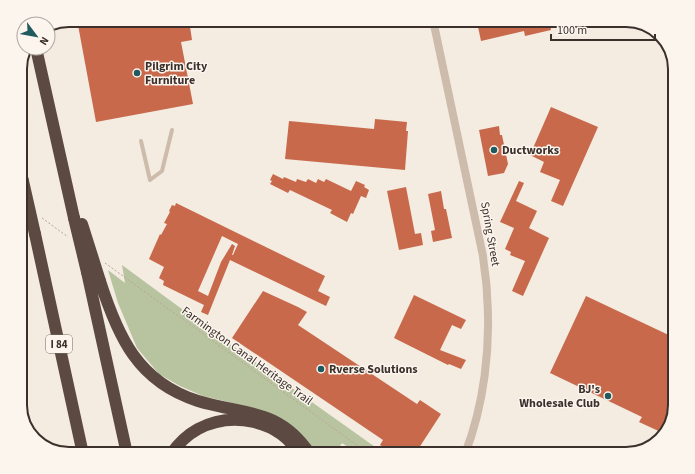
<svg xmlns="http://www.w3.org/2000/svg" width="695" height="474" font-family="'Source Sans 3',sans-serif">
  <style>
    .green { fill: #b8c4a0 }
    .building { fill: #c8694b; fill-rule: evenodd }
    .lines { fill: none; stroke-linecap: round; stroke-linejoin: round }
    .path { stroke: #b9a596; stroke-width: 1; stroke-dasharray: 2 2; stroke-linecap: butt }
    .lane { stroke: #cdbbac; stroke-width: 4 }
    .street { stroke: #cdbbac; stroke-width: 8 }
    .highway { stroke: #5c4a42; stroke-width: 12 }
    .highway-bridge { stroke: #5c4a42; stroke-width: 12 }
    .poi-dot { fill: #1f5a5e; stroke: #fbf5ee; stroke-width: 1.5 }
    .labels { text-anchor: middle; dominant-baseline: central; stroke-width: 3; stroke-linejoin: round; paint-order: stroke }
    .shield { fill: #fbf5ee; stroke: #756b66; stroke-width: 1 }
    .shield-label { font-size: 11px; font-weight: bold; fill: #3b302b }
    .poi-label { font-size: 12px; font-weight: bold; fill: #3b302b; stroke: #fbf5ee; text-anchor: start }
    .street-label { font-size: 12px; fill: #3b302b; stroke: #fbf5ee }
    .rim { fill: none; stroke: #3b302b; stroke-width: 2 }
  </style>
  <rect width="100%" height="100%" fill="#f4ebe1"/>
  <path class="green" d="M122,265l87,64 176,125h-27l-16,-11 -7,11h-16l-20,-21 -46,-25 -50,-12 -23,-10 -21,-12 -22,-26 -19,-45 -10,-33 17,13z"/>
  <path class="building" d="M81,20h108l3,20 -11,2 12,62 -97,18 -18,-97 4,-1z
    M485,20h64l2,10 -26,6 -1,-5 -43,10 -4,-19z
    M551,107l47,20 -35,79 -12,-5 9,-21 -20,-8 4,-10 -14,-7z
    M375,119l32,3 -1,9h2l-3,39 -120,-11 4,-38 85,8z
    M499,126l1,9h2l6,29 -4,9 -16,3 -9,-46z
    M273,174l10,5 1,-2 12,5 1,-3 9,3 2,-3 8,4 2,-4 6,3 2,-3 25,12 5,-10 9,4 -1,2 5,3 -3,8 -5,-2 -8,18 -2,-1 -4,9 -17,-9 2,-3 -42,-20 -2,3 -18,-9 2,-3 -2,-1z
    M519,181l5,2 -8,18 21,10 -8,17 20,10 -26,58 -11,-5 13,-30 -15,-6 1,-3 -6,-3 9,-21 -14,-6z
    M406,187l9,47 6,-1 2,12 -24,5 -12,-59z
    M441,191l3,18h2l6,29 -19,4 -2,-11 4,-1 -7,-36z
    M176,203l149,73 -7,15 12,6 -4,9 -96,-46 -22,55 -7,-3 3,-7 -41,-20 1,-4 -5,-3 5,-11 -15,-8 11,-25 1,1 6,-11 -3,-1 6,-11 -1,-1 3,-6 3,1zM222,236l16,8 -5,11h-1l3,-9 -3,-2 -11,18 -13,34 -10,-5z
    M263,291l35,16 9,5 -9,13 119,79 3,-4 21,14 -26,40h-21l-14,-9 3,-5 -151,-102z
    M414,295l52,25 -5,9 -9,-4 -12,25 26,10 -5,9 -12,-5 -1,1 -54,-27z
    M586,296l89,42v67l-8,27 -2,2 -26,-12 3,-5 -92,-44z"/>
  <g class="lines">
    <path class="path" d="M42,218l26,19
      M105,263l264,191"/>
    <path class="lane" d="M141,141l9,39 12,-9 10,-41"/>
    <path class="street" d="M433,20l50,236c1,13 4,26 4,39 4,52 -3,110 -22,159"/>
    <path class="highway" d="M36,48l38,170
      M20,170l3,11
      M35,234l48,220
      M87,272l40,182
      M100,281c18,56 38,101 98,120 47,14 81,7 112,53
      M171,454c7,-10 16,-19 27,-25 34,-18 81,-9 101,25"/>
    <path class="highway-bridge" d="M23,181l12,53
      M74,218l13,54
      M82,224l18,57"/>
  </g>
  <g class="poi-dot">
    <circle cx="137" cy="73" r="4"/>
    <circle cx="494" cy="150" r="4"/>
    <circle cx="321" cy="369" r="4"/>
    <circle cx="608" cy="396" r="4"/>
  </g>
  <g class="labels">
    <rect class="shield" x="46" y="335" width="26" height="18" rx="3"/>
    <g class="shield-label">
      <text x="59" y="344">I 84</text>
    </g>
    <g class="poi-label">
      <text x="145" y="66">Pilgrim City<tspan x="145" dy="14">Furniture</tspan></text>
      <text x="502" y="150">Ductworks</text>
      <text x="329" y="369">Rverse Solutions</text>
      <text x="600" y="389" text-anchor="end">BJ's<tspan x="600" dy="14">Wholesale Club</tspan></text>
    </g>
    <g class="street-label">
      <text transform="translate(490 234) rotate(80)">Spring Street</text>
      <text transform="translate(247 356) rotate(36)">Farmington Canal Heritage Trail</text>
    </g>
  </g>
  <path d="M0 0H695V474H0ZM69 27H626A42 42 0 0 1 668 69V405A42 42 0 0 1 626 447H69A42 42 0 0 1 27 405V69A42 42 0 0 1 69 27Z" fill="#fbf5ee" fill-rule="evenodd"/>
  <path class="rim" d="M69 27H626A42 42 0 0 1 668 69V405A42 42 0 0 1 626 447H69A42 42 0 0 1 27 405V69A42 42 0 0 1 69 27Z"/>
  <g transform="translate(36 36) rotate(122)"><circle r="19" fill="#fbf5ee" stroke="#aea6a0"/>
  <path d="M0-3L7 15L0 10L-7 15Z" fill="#1f5a5e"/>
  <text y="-6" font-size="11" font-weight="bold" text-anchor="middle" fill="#3b302b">N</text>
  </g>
  <path d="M551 34v6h104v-6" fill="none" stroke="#3b302b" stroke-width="2"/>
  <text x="557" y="34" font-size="12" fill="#3b302b" stroke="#fbf5ee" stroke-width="3" paint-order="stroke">100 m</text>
</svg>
